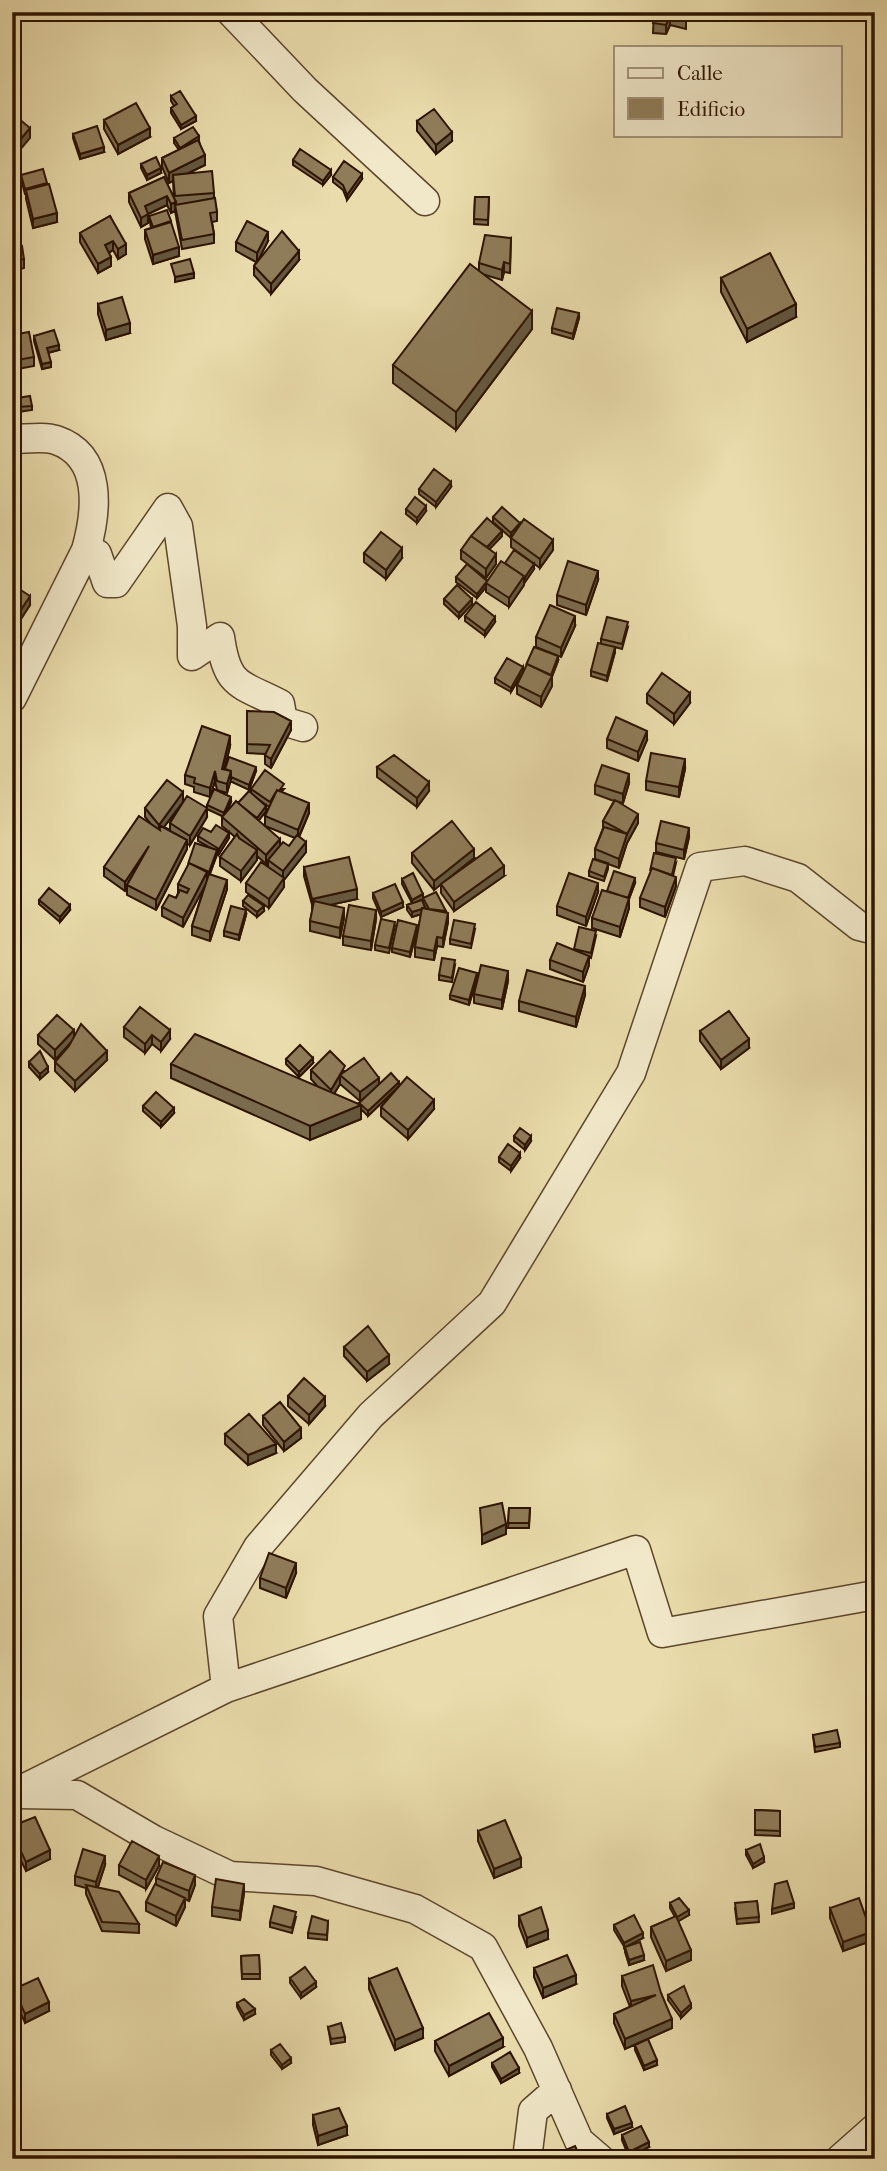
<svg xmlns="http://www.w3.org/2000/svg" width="887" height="2171" font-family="'IM FELL French Canon',serif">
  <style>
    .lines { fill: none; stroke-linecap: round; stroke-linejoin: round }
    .minor-casing { stroke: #5c462b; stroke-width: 31 }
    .minor { stroke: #f1e8c9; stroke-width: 28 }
    .wall { fill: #7b6b4d; stroke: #2d1400; stroke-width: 2; fill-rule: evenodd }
    .shaded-wall { fill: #64573e; stroke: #2d1400; stroke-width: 2 }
    .building { fill: #8f7c59; stroke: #2d1400; stroke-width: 2 }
  </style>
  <rect width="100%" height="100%" fill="#eadcac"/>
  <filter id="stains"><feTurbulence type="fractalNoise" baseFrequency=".00286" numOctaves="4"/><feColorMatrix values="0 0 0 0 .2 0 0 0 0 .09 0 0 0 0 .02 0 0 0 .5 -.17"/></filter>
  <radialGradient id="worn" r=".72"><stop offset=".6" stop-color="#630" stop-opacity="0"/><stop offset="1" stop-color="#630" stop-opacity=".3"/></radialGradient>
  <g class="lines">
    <g class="minor-casing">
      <path id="minor" d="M231,12l74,78 120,111
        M12,439c13,0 32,-3 44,1 47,16 41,71 30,110l-74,148
        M86,550l11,4 10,29h9l52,-75 10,18 14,100v30l28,-19c7,50 19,46 60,67l3,17 20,6
        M226,1688l-8,-72 40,-69 113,-132 121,-112 139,-230 69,-206 45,-6 53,17 61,48 16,4
        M13,1794l213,-106 410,-138 26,83 213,-38
        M19,1794l58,1 77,45 76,36 86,5 99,28 68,38 55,101 41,93 21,18
        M527,2159l6,-48 24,-21
        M840,2159l35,-31"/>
    </g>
    <use href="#minor" class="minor"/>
  </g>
  <path class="wall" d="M654,12l32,7v10l-16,-4 -4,9 -13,-1z
    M171,96l25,25 -15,8 -10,-16v-5l3,-2 -3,-5z
    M104,120l46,17 -32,17 -14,-25z
    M417,121l35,20 -16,13 -19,-23z
    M73,134l31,18 -24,7 -7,-21z
    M174,138l25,3 6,24 -17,8 26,20v5l3,14v9l-5,1 2,12v9l-32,6 -7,-38 -4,2 -4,-8 -19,9v9l-7,4 -12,-25v-9l35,-16 10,22 -1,-18 -4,2 -7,-16v-9l17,-8 -5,-7z
    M293,160l38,15 -8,10 -30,-20z
    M141,164l20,9 -14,7 -6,-12z
    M21,175l36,47 -24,6 -7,-29v-5h-1l-4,-15z
    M333,177l29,2 -15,21 -4,-10 -10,-8z
    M475,197h14l-1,28 -14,-1z
    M110,216l16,38 -8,5 -5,-9 -4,3 2,13 -13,7 -18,-31v-9z
    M149,216l30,40 -26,8 -8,-25v-9l6,-2z
    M511,238l-1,35 -6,-1 -2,8 -20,-6 50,55 -76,101 -63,-47v-18l86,-94v-8z
    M268,241l-10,19h41l-28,34 -17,-19v-9l2,-4 -20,-11v-9z
    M12,248l12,11v9l-7,2 1,12 -6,1z
    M721,278l75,39 -49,25 -26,-50z
    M98,304l32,29 -24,7 -8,-26z
    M579,318l-6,21 -21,-6v-5z
    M12,335l22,22v9l-22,4z
    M34,336l25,14 -11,3 3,14 -9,2 -8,-28z
    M17,398l15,8v4l-14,2z
    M451,487l-15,20 -17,-13v-5z
    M406,509l20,2 -9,12 -11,-9z
    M493,517l27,8 33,25 -13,18 -29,-21v-9l-18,-16z
    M502,536l-13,13 7,15 -10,14 -25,-19v-9z
    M364,553l38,5 -16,21 -22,-17z
    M505,563l29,6 -9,13 -1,-1v4l-15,22 -23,-15v-5l-9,11 -21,-16v-5l31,4z
    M598,580l-12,35 -29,-10v-10z
    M12,593l18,12 -15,23 -3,-1z
    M444,599l28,5 -13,14 -15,-14z
    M465,616l30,6 -10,14 -20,-15z
    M575,626l-14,31 -25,-10v-10z
    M628,627l-6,22 -7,-2v5l-8,29 -16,-5v-5l10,-28v-4z
    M558,661l-6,15v10l-11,21 -24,-13v-9z
    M523,672l-12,20 -16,-9v-5z
    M647,694l43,9 -16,21 -27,-21z
    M247,711l44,19 -20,38 -6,-4v-10l-18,-1z
    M607,739l40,1 -9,21 -31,-13z
    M230,746l-5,23 31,2 -7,19 -19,-9 -3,12 -10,-3 -2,-9 -5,16 -16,-5v-5l-9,-3v-9z
    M377,767l52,24 -12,16 -40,-30z
    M685,769l-6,28 -33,-7v-9z
    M629,783l-6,20 -8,-2 23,22 -11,20 -8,25 -11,-4v5l-4,12 -15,-5v-5l18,-8 -12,-4v-10l8,-21v-7l11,-20 -19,-7v-9z
    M251,789h33l-3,3 28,21 -10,24 7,15 -22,28v7l-15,21 -23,-16v-9l22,-16v-5l-2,2 -9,-8v4l-16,21 -21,-15v-9l15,-20 -13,-11v-10l-15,-7v-4l24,-3 -4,9 11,-8 28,8 -8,10 22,24 9,1 6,-8 -30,-12v-10l4,-9 -18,-13z
    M183,801l24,16 -17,28 -3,-1v5l-31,61 -29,-15v-7l-2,3 -21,-15v-9l46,-44 -5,-6v-9zM182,804l-12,19v7l-6,-3z
    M211,832l18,6 -10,16 -2,-1 -7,21 17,15 -17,52 -18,-6v-9l13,-42 -22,43 -21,-11v-9l14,-9 2,-5v-9l31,-37 -11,-6v-5z
    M689,837l-5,22 -28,-7v-9z
    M412,853l62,5 -29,23 59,-5 -50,35 -13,-18v-9l-7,6 -22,-27z
    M676,863l-3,13 3,10 -11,31 -25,-10v-9z
    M304,867l53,32 -28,6 15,13 -4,20 -30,-7v-10l3,-13 -9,-32z
    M402,879l21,19 23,13 2,11 -5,25 -6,-1 -3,14 -19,-3v-10l6,-33 -9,3 -5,-7v-5l5,-2 -10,-19zM423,899v4l3,6 -8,-8z
    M635,883l-6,16v9l-9,29 -28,-9v-10l15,-27z
    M598,892l-12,34 -29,-11v-9z
    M373,893l30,14 -22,10 -8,-19z
    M39,900l31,10 -10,12 -21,-18z
    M243,901l21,10 -7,6 -14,-11z
    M246,915l-7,25 -15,-4v-5z
    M376,919l-5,31 -28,-5v-9z
    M395,926l-6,27 -14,-3v-5z
    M475,929l-4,19 -21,-4v-5z
    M417,930l-7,27 -18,-5v-4z
    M596,936l-5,22 -2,-1v8l-6,17 -33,-13v-9l24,-10z
    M455,965l-3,17 -13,-2v-5z
    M477,978l-8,27 -19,-6v-4z
    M508,981l-6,28 -28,-6v-9z
    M585,995l-9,32 -57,-16v-10z
    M124,1027l46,12 -9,12 -9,-7 -7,9 -21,-16z
    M700,1031l49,17 -28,21 -21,-28z
    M12,1032l9,6 -4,24 -5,-1z
    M38,1035l36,3 33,22 -32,31 -20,-20v-9l14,-16 3,-6 -17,20 -17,-16z
    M286,1059l27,4 -14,14 -13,-13z
    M29,1062l19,10 -8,7 -11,-12z
    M171,1064l148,24 -8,-9v-9l34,1 34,13 20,2 35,23 -26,30 -27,-23v-9l17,-20 -30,29 -7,-7v10l-51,21 -139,-62zM340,1084l20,17 4,-3 -5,5v2l-25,-11z
    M143,1106l31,7 -13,14 -18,-16z
    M514,1136l17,5 -6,9 -11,-9z
    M499,1157l21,1 -9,13 -12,-9z
    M344,1347l45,17 -22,17 -23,-25z
    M288,1396l37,10 -16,18 -21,-18z
    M263,1416l38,22 -17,13 -21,-26z
    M225,1434l51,19 -28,12 -23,-21z
    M509,1508h21l-1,20h-21z
    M296,1573l-10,25 -26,-10v-10z
    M813,1735l27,8v4l-25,5z
    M755,1810l25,1v25l-25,-1z
    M12,1826l38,33 -24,12 -14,-29z
    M478,1831l43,36 -27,11 -16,-37z
    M746,1850l18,12 -11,6 -7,-13z
    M105,1865l-7,22 41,37v9l-37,-2 -16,-37v-6l-11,-3v-9z
    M119,1865l40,1 -13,23 -27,-14z
    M156,1878l39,7 -6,16 -4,-2v8l-9,19 -30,-15v-9l10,-18z
    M244,1893l-4,27 -28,-4v-9z
    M757,1901l2,21 -22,2 -2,-16z
    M670,1903l19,12 -11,6 13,39 -25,11 -15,-34v-10l24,-10 -5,-9z
    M830,1908l41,33 -28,10 -13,-33z
    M519,1916l29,23 -21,8 -8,-21z
    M296,1917l-4,16 -22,-6v-5z
    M328,1921l-1,19 -19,-2v-5z
    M614,1925l29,13 -16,8 17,14 -15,5 -4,-13v-4l-11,-18z
    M259,1955l1,24h-18l-1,-23z
    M534,1968l42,16 -33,14 -9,-21z
    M622,1976l39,17 11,35 -47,21 -11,-26v-9l16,-7 -8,-21z
    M290,1978l26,9 -15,11 -11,-15z
    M369,1979l54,59 -28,12 -26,-61z
    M14,1989l35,22 -24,12 -11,-25z
    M668,1995l23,13 -10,10 -13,-18z
    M237,2003l18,11 -11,6 -7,-13z
    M328,2027l17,10v5l-14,2z
    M435,2041l68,6 -54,29 -14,-25z
    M635,2045l22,20 -13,5 -9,-20z
    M271,2050l20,13 -9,6 -11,-14z
    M492,2063l27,10 -18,10 -9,-16z
    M607,2114l25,13 -18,7 -7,-16z
    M313,2115l34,20 -29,10 -5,-20z
    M622,2135l27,12 -20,10 -7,-17z"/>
  <path class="shaded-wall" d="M670,16v9l-4,9v-9z
    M196,116v5l-15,8v-4z
    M30,128v10l-16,19v-10z
    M150,128v9l-32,17v-9z
    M452,132v9l-16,13v-9z
    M199,136v5l-19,11v-4z
    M104,147v5l-24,7v-5z
    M205,155v10l-31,15 -1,-5v6l-4,2v-10z
    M161,168v5l-14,7v-5z
    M331,170v5l-8,10v-4z
    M362,174v5l-15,21v-5z
    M167,196v9l-19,9v9l-7,4v-9l4,-12z
    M176,202l-1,9 -4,2v-9z
    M57,213v9l-24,6v-9z
    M268,232v9l-11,22v-10z
    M113,241v9l-8,5v-10z
    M126,244v10l-8,5v-10z
    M179,247v9l-26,8v-9z
    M299,251v9l-28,34v-10z
    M111,257v9l-13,7v-9z
    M504,262v10l-2,8v-10z
    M194,273v5l-19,4v-5z
    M796,304v13l-49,25v-13z
    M532,311v18l-76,101v-18z
    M579,313v5l-6,21v-5z
    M130,323v10l-24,7v-10z
    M59,345v5l-12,3v-5z
    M51,362v5l-9,2v-5z
    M451,482v5l-15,20v-5z
    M426,506v5l-9,12v-5z
    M520,523v4l-9,11v-5z
    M502,531v5l-16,17v-4z
    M553,540v10l-13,18v-9z
    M402,548v10l-16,21v-9z
    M496,554v10l-10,14v-9z
    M534,564v5l-9,13v-5z
    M17,566v10l-5,6v-9z
    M598,571v9l-12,35v-10z
    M524,576v9l-15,22v-9z
    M486,583v4l-9,11v-4z
    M30,596v9l-15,23v-9z
    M472,599v5l-13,14v-5z
    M575,616v10l-14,31v-9z
    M495,617v5l-10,14v-5z
    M615,647v5l-8,29v-5z
    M558,656v5l-6,16v9l-11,21v-10z
    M523,667v5l-12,20v-4z
    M690,693v10l-16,21v-10z
    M291,721v9l-20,38v-9z
    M647,731v9l-9,21v-9z
    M230,736v10l-8,32v-9z
    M685,759v10l-6,28v-10z
    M256,767v4l-7,19v-5z
    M215,771v10l-5,16v-9z
    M231,771v9l-4,13v-9z
    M629,774v9l-6,20v-9z
    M429,782v9l-12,16v-9z
    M183,792v10l-23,30 -1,-7v9v-9z
    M231,797v5l-7,15v-4z
    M309,803v10l-11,26v-9z
    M266,806v5l-9,12v-5z
    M207,808v9l-17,28v-9z
    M638,814v9l-11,20 -8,25v-9l8,-25z
    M689,828v9l-5,22v-9z
    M229,833v5l-10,16v-5z
    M280,839v10l-14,15v-9z
    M187,840v9l-31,61v-10z
    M306,842v10l-22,28v7l-15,21v-9l14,-20v-8z
    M149,846l-22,39 -2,6v-9z
    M474,849v9l-40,32v-9z
    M217,850v5l-8,21v-4z
    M257,850v10l-16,21v-10z
    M504,866v10l-50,35v-9z
    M207,872v10l-24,45v-9z
    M676,877v9l-11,31v-10z
    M635,878v5l-6,16v9l-9,29v-10l8,-29z
    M227,880v9l-17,52v-9z
    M598,883v9l-12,34v-9z
    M357,889v10l-45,10v-10z
    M423,894v5l-11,5v-4z
    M403,902v5l-22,10v-5z
    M70,905v5l-10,12v-5z
    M264,906v5l-7,6v-5z
    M344,908v10l-4,20v-10z
    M425,908v5l-13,4v-5z
    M246,910v5l-7,25v-5z
    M376,910v9l-5,31v-9z
    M448,913v9l-5,25v-9z
    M417,925v5l-7,27v-5z
    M437,937v9l-3,14v-9z
    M589,956v9l-6,17v-10z
    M508,971v10l-6,28v-9z
    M477,973v5l-8,27v-5z
    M585,986v9l-9,32v-10z
    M74,1030v9l-19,21v-10z
    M170,1030v9l-9,12v-9z
    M152,1035v9l-7,9v-9z
    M749,1039v9l-28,21v-9z
    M107,1051v9l-32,31v-10z
    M313,1058v5l-14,14v-5z
    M48,1067v5l-8,7v-5z
    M340,1075v9l-9,15v-9z
    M379,1078v10l-19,13v-9z
    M399,1082v4l-31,30v-5z
    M434,1100v9l-26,30v-9z
    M361,1105v14l-51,21v-14z
    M174,1108v5l-13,14v-5z
    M531,1136v5l-6,9v-5z
    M520,1153v5l-9,13v-5z
    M389,1355v9l-22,17v-9z
    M325,1397v9l-16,18v-9z
    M301,1428v10l-17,13v-9z
    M276,1444v9l-28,12v-10z
    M506,1524v10l-24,10v-9z
    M296,1563v10l-10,25v-10z
    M50,1850v9l-24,12v-9z
    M105,1856v9l-9,27v-10z
    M159,1856v10l-13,23v-9z
    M764,1857v5l-11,6v-4z
    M521,1858v9l-27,11v-9z
    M195,1875v10l-6,16v-10z
    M244,1884v9l-4,27v-9z
    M185,1898v9l-9,19v-10z
    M794,1903v5l-22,6v-5z
    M689,1910v5l-12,7v-5z
    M548,1930v9l-21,8v-9z
    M871,1932v9l-28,10v-9z
    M643,1933v5l-19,10v-5z
    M691,1950v10l-25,11v-10z
    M644,1955v5l-15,5v-5z
    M576,1975v9l-33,14v-10z
    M316,1982v5l-15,11v-5z
    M656,1995l-25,15v-9z
    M49,2002v9l-24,12v-9z
    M691,2004v4l-10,10v-5z
    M255,2009v5l-11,6v-5z
    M672,2019v9l-47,21v-10z
    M423,2028v10l-28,12v-10z
    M503,2038v9l-54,29v-10z
    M291,2058v5l-9,6v-4z
    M657,2060v5l-13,5v-4z
    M519,2068v5l-18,10v-4z
    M632,2123v4l-18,7v-5z
    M347,2126v9l-29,10v-9z
    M649,2142v5l-20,10v-5z"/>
  <path class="building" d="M654,12h30l2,7 -16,-3 -4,9 -13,-2z
    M180,91l16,25 -15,9 -10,-17 6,-4 -6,-8z
    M136,103l14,25 -32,17 -14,-25z
    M434,109l18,23 -16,13 -19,-24z
    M12,113l18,15 -16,19 -2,-1z
    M97,126l7,21 -24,7 -7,-20z
    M193,127l6,9 -19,12 -6,-10z
    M198,140l7,15 -36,18 -7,-15z
    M300,149l31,21 -8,11 -30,-21z
    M156,157l5,11 -14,7 -6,-11z
    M344,161l18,13 -15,21 -4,-10 -10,-8z
    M43,169l4,14 -22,6 -4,-14z
    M212,171l2,22 -39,3 -2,-21z
    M164,177l12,25 -5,2 -4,-8 -22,10 3,8 -7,4 -12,-25z
    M49,184l8,29 -24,6 -7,-29z
    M475,197h14l-1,23 -14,-1z
    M215,198l2,14 -7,1 4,21 -32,6 -7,-35z
    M167,210l4,11 -18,6 -4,-11z
    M110,216l16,28 -8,5 -5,-8 -8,4 6,12 -13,7 -18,-31z
    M247,221l21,11 -11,21 -21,-11z
    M171,222l8,25 -26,8 -8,-25z
    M282,231l17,20 -28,33 -17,-18z
    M485,235l26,3 -1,26 -6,-2 -2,8 -23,-7z
    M22,246l2,13 -9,2 3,12 -6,1v-26z
    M770,253l26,51 -49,25 -26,-51z
    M190,259l4,14 -19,4 -4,-13z
    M470,264l62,47 -76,101 -63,-47z
    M122,297l8,26 -24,7 -8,-26z
    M557,308l22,5 -6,21 -21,-6z
    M54,330l5,15 -12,3 4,14 -9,2 -8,-28z
    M29,332l5,25 -22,4v-26z
    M30,396l2,10 -14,1 -1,-9z
    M434,469l17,13 -15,20 -17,-13z
    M415,497l11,9 -9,12 -11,-9z
    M502,507l18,16 -9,10 -18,-16z
    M487,518l15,13 -15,16 -16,-11z
    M524,519l29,21 -13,19 -29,-21z
    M381,532l21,16 -16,22 -22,-17z
    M471,536l25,18 -10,15 -25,-19z
    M514,550l20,14 -9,13 -20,-14z
    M501,561l23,15 -15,22 -23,-15z
    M568,561l30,10 -12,34 -29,-10z
    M12,563l5,3 -5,7z
    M467,564l20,17 -10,13 -21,-17z
    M457,585l15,14 -13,14 -15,-14z
    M16,587l14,9 -15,23 -3,-2v-24z
    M476,602l19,15 -10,14 -20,-15z
    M550,605l25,11 -14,32 -25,-11z
    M607,617l21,5 -6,22 -21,-5z
    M598,643l17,4 -8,29 -16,-5z
    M534,647l24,9 -7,19 -24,-11 -1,1z
    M507,658l16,9 -12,21 -16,-10z
    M527,664l25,12 -11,21 -24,-12z
    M662,673l28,20 -16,21 -27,-20z
    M247,711l27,1 17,9 -20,38 -6,-4 5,-10 -23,-1z
    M616,717l31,14 -9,21 -31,-13z
    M202,726l28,10 -8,33 9,2 -4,13 -10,-3 -2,-10 -5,17 -16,-5 1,-5 -10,-3z
    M651,753l34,6 -6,28 -33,-6z
    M394,755l35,27 -12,16 -40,-31z
    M229,757l27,10 -7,18 -18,-8v-6l-6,-2z
    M602,765l27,9 -6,20 -28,-9z
    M265,770l19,14 -5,7 -2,-1 -4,7 -3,5 -19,-13z
    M167,780l16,12 -24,33 -14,-17z
    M214,789l17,8 -7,16 -17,-8z
    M277,790l32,13 -11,27 -33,-14z
    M249,791l17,15 -9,12 -19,-15z
    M187,796l20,12 -17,28 -20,-13z
    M615,800l23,14 -11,20 -24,-13z
    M236,801l44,38 -14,16 -44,-38z
    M139,816l21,14 -1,-5 28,15 -31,60 -29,-15 22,-39 -24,36 -21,-15z
    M452,821l22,28 -40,32 -22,-28z
    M661,821l28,7 -5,22 -28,-7z
    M216,825l13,8 -10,16 -21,-13 5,-8 8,4z
    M604,827l23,7 -8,25 -24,-10z
    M237,834l2,4 18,12 -16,21 -21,-14z
    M297,835l9,7 -23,29 -15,-11 15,-18 6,4z
    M195,843l22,7 -8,22 -20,-9 -1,1z
    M491,848l13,18 -50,36 -13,-18z
    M654,853l22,5 -4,17 -20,-7 -2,3z
    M349,857l8,32 -45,10 -8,-32z
    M593,859l15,5 -4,13 -15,-6z
    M261,862l23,16 -15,21 -23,-16z
    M189,863l18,9 -24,46 -21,-11 7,-12 7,3 4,-8 7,3 2,-4 -11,-5z
    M652,868l24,9 -11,30 -25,-9z
    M614,871l21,7 -7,20 -21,-7z
    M413,873l10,21 -11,6 -10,-21z
    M569,873l29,10 -12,34 -29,-11z
    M209,874l18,6 -17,52 -18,-6z
    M395,884l8,18 -22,10 -8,-19z
    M49,888l21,17 -10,12 -21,-17z
    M602,890l27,8 -9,29 -28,-9z
    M436,892l10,19 -17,-2 -6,-11z
    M248,895l16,11 -7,6 -14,-11z
    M422,900l3,8h-3v1l-10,3 -5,-7z
    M314,901l30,7 -4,20 -30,-7z
    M349,905l27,5 -5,31 -28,-5z
    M231,906l15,4 -7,25 -15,-4z
    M422,908l26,5 -5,25 -6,-1 -3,14 -19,-4z
    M381,919l14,3 -6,26 -14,-3z
    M398,920l19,5 -7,27 -18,-4z
    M454,920l21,4 -4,20 -21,-5z
    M579,927l17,4 -5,22 -17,-4z
    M557,943l32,13 -6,16 -33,-12z
    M442,958l13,2 -3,18 -13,-3z
    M481,965l27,6 -6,29 -28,-6z
    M459,968l18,5 -8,27 -19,-5z
    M527,970l58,16 -9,31 -57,-16z
    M140,1007l30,23 -9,12 -9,-7 -7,9 -21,-17z
    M729,1011l20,28 -28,21 -21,-29z
    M57,1015l17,15 -19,20 -17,-15z
    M81,1024l26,27 -32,30 -20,-19 14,-16z
    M12,1032l9,2 -4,23h-5z
    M195,1034l166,71 -51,21 -139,-62z
    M300,1045l13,13 -14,14 -13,-13z
    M40,1051l8,16 -8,7 -11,-12z
    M330,1051l15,15 -14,24 -20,-20z
    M364,1058l15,20 -19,14 -20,-17z
    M391,1073l8,9 -31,29 -9,-8z
    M407,1077l27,23 -26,30 -27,-23z
    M156,1092l18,16 -13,14 -18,-16z
    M520,1128l11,8 -6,9 -11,-9z
    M508,1144l12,9 -9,13 -12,-9z
    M368,1326l21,29 -22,17 -23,-25z
    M304,1378l21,19 -16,18 -21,-19z
    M280,1402l21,26 -17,14 -21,-26z
    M249,1414l27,30 -28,11 -23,-21z
    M502,1503l4,21 -24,11 -2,-27z
    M509,1508h21l-1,15h-21z
    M269,1553l27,10 -10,25 -26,-10z
    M837,1730l3,13 -25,4 -2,-12z
    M755,1810l25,1v20l-25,-1z
    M35,1817l15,33 -24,12 -14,-29v-7z
    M505,1820l16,38 -27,11 -16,-38z
    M132,1841l27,15 -13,24 -27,-15z
    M760,1844l4,13 -11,7 -7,-14z
    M83,1849l22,7 -9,26 -21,-6z
    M163,1862l32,13 -6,16 -33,-13z
    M216,1879l28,5 -4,27 -28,-4z
    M787,1881l7,22 -22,6 3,-25z
    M155,1884l30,14 -9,18 -30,-14z
    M86,1885l33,7 20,32 -37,-2z
    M679,1898l10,12 -12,7 -7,-14z
    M859,1898l12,34 -28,10 -13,-34z
    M757,1901l2,16 -22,2 -2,-16z
    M274,1906l22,6 -4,16 -22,-6z
    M541,1907l7,23 -21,8 -8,-22z
    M634,1915l9,18 -19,10 -10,-18z
    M312,1916l16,5 -1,14 -19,-2z
    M676,1916l15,34 -25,11 -15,-34z
    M640,1942l4,13 -15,5 -4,-13z
    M259,1955l1,19h-18l-1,-18z
    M567,1955l9,20 -33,13 -9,-20z
    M653,1965l8,28 11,26 -47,20 -11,-25 42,-19 -25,6 -9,-25z
    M305,1967l11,15 -15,11 -11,-15z
    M397,1968l26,60 -28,12 -26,-61z
    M38,1978l11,24 -24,12 -11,-25z
    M684,1986l7,18 -10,9 -13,-18z
    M244,1999l11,10 -11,6 -7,-12z
    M489,2013l14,25 -54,28 -14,-25z
    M341,2023l4,14 -14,2 -3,-12z
    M648,2039l9,21 -13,6 -9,-21z
    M280,2044l11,14 -9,7 -11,-15z
    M510,2052l9,16 -18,11 -9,-16z
    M625,2106l7,17 -18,6 -7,-15z
    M339,2108l8,18 -29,10 -5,-21z
    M641,2126l8,16 -20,10 -7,-17z
    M575,2146l6,13h-33l-1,-1z
    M872,2152l3,3v4h-11z"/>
  <rect width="887" height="2171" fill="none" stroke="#eadcac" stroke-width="42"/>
  <rect x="14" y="14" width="859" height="2143" fill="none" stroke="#2d1400" stroke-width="3.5"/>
  <rect x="21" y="21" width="845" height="2129" fill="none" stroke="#2d1400" stroke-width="2"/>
  <rect x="614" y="46" width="228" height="91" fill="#f1e8c9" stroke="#a39379" stroke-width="2"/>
  <rect x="628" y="68" width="35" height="10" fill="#f1e8c9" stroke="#a39379" stroke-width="2"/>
  <text x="677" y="80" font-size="21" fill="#2d1400">Calle</text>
  <rect x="628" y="98" width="35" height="21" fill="#8f7c59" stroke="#a39379" stroke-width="2"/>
  <text x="677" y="116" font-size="21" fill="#2d1400">Edificio</text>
  <rect width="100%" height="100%" filter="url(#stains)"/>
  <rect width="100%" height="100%" fill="url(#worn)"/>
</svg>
